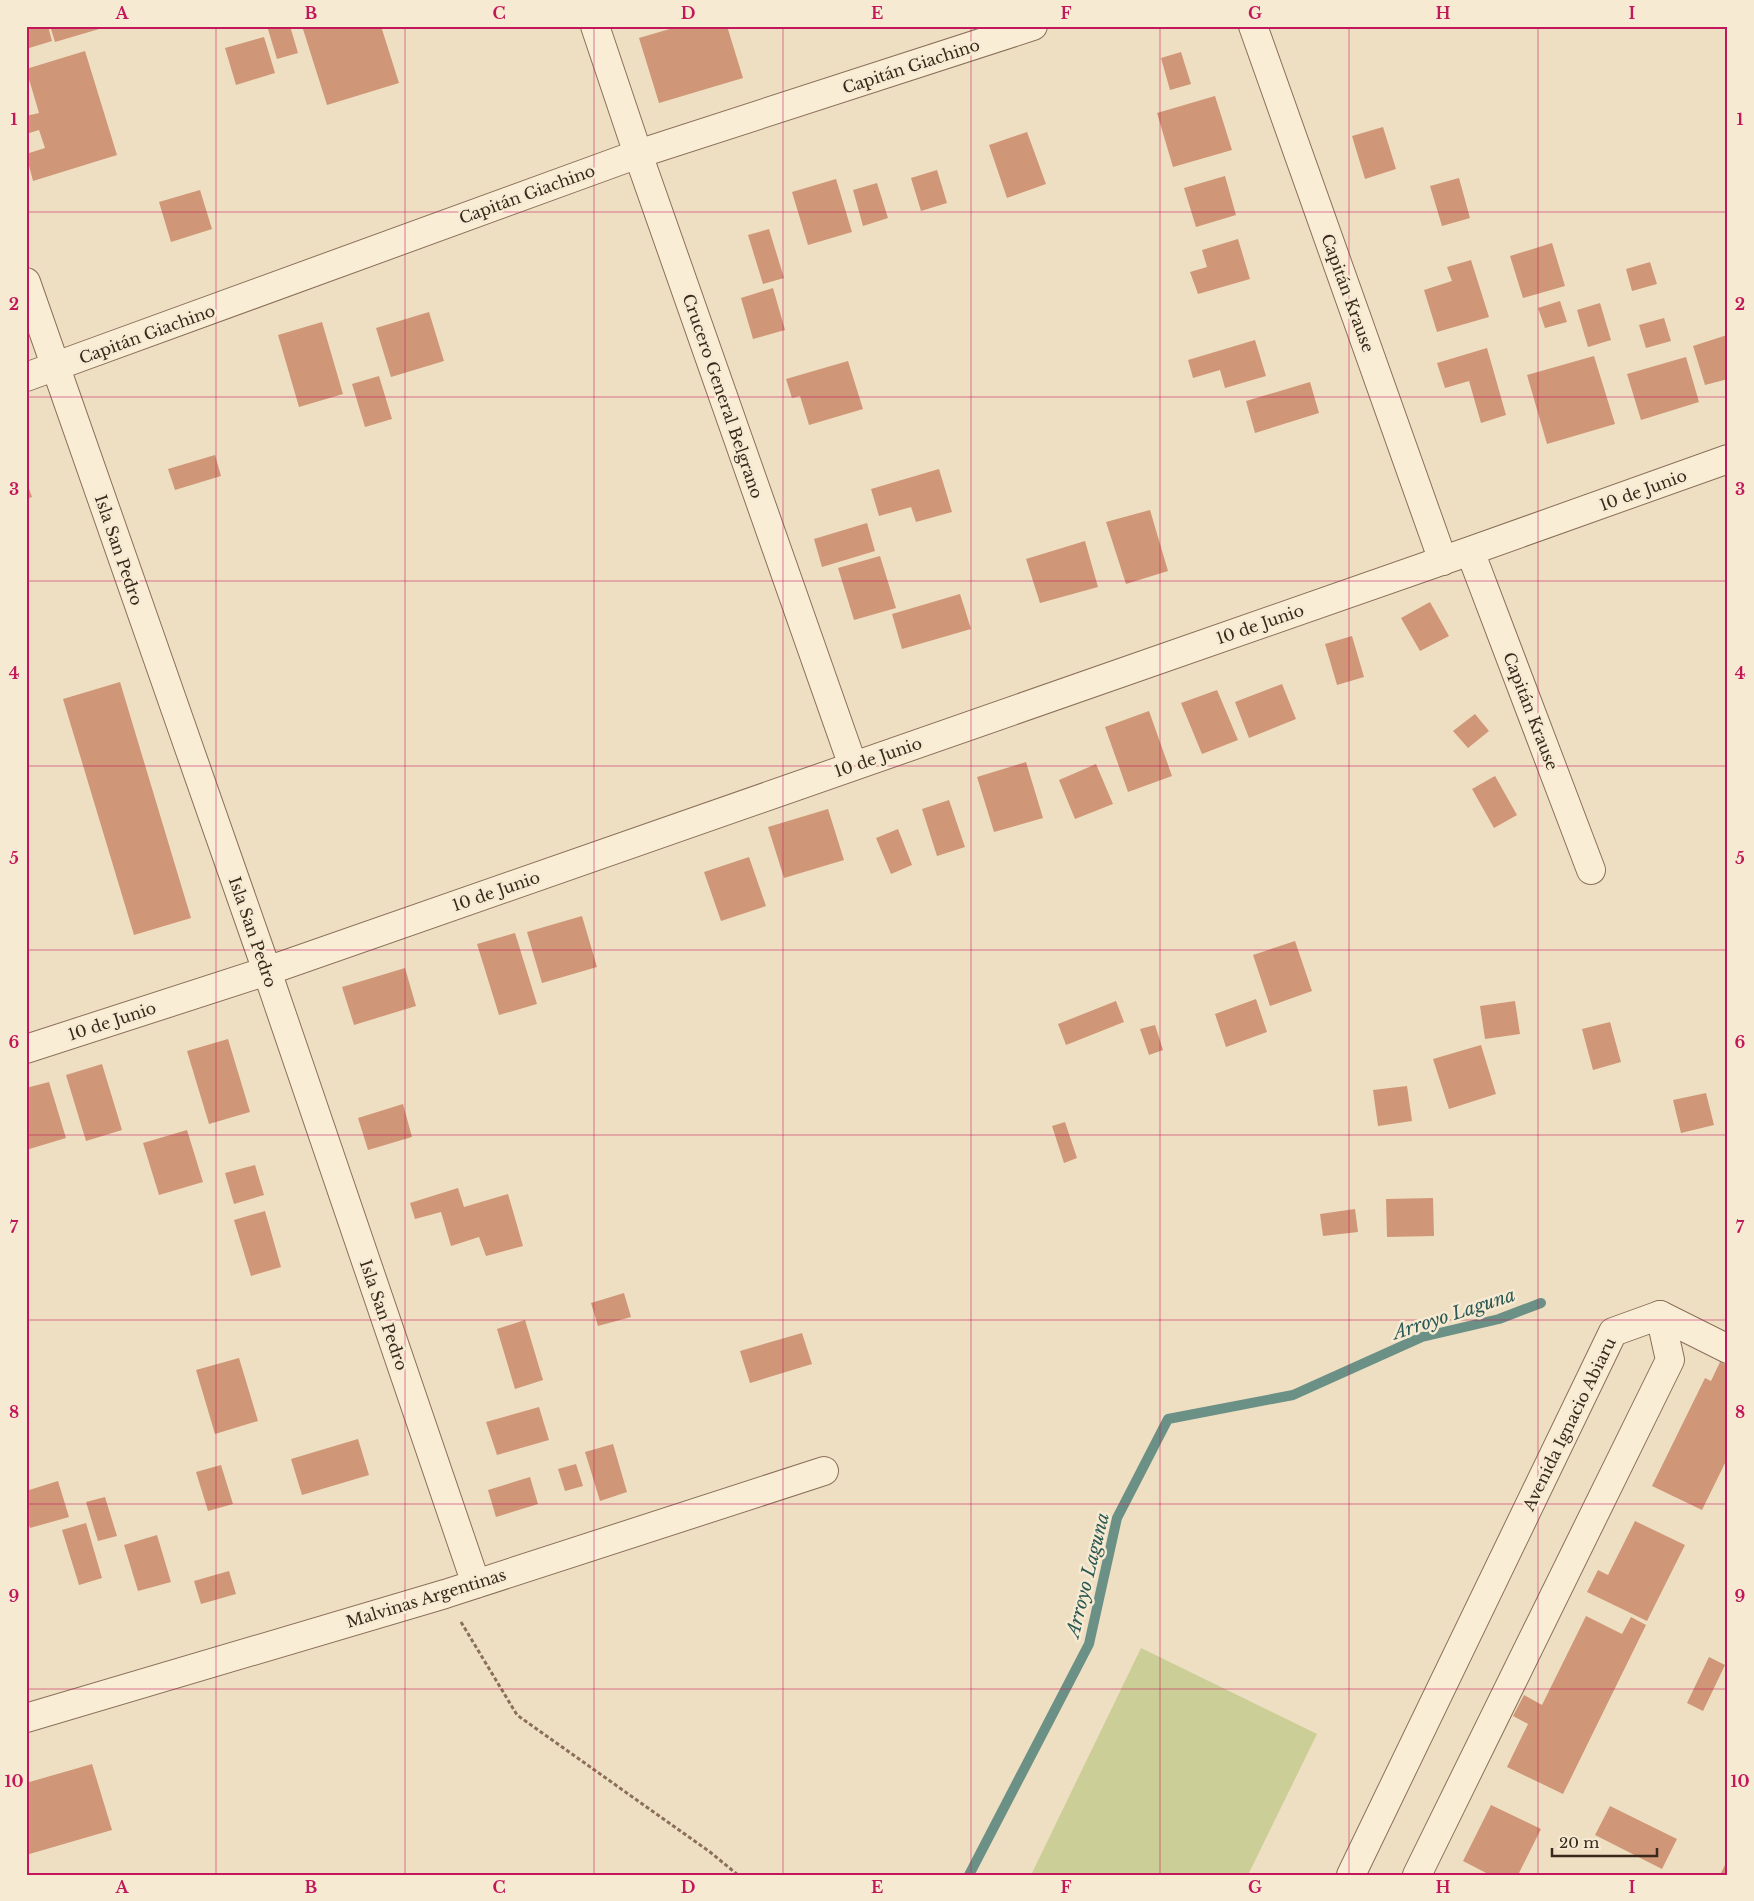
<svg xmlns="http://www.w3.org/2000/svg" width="1754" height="1901" font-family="'Libre Baskerville',serif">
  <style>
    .pitch { fill: #cbce96 }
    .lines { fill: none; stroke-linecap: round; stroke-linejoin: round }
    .stream { stroke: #6b9085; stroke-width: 10 }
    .building { fill: #cf9677 }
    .minor-casing { stroke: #8a7059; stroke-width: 30 }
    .tertiary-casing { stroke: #8a7059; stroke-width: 30 }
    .path { stroke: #8a7059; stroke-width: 3; stroke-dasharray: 4 2.5; stroke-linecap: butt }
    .minor { stroke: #faedd6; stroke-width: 28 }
    .tertiary { stroke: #faedd6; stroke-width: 28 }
    .grid { fill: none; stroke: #c2185b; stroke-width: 1; stroke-opacity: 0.55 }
    .labels { text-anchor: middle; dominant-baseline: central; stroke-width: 5; stroke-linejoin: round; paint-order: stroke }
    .street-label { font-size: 16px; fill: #39291d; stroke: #f6ead2 }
    .water-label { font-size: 18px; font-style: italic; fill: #2c5954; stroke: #f6ead2 }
    .neatline { fill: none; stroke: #c2185b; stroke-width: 2 }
    .grid-label { font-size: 16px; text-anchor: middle; font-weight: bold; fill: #c2185b }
  </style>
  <rect width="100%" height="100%" fill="#efdfc2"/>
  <path class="pitch" d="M1141,1648l176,86 -69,141h-217z"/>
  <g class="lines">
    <path class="stream" d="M969,1875l120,-231 28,-126 51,-99 125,-24 129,-58 77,-18 42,-16"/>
  </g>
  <path class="building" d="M26,26h22l4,15 -26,8z
    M50,26h56v1l-51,15z
    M267,26h23l8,27 -21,6z
    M302,26h79l18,57 -72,22z
    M680,26h47l16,52 -84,25 -20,-65z
    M264,37l11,36 -39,12 -11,-37z
    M85,51l32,104 -84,26 -7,-27 19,-6 -6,-18 -13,4v-18l13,-3 -13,-44z
    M1181,52l10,32 -21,6 -9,-32z
    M1215,96l17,54 -59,17 -16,-54z
    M1383,127l13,42 -31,10 -13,-43z
    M1027,132l19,52 -39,14 -18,-53z
    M937,170l10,33 -26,8 -10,-33z
    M1225,176l11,39 -40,12 -12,-39z
    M1459,178l11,40 -28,8 -12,-40z
    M836,179l16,53 -44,13 -16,-53z
    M877,183l11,35 -25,8 -10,-36z
    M200,190l12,39 -41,13 -12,-40z
    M769,229l15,49 -21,6 -15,-49z
    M1238,239l12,40 -52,15 -8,-22 17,-5 -5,-17z
    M1552,243l13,43 -42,12 -13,-42z
    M1471,260l18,57 -52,15 -13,-42 28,-9 -5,-14z
    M1650,262l7,22 -25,7 -6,-22z
    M773,288l12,42 -32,9 -12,-41z
    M1560,301l7,21 -22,6 -7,-20z
    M1600,303l11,37 -23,7 -11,-37z
    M429,312l15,49 -53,16 -15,-49z
    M1664,318l7,23 -25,7 -7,-23z
    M322,322l21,72 -44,13 -21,-72z
    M1727,335l1,44 -23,6 -12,-39z
    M1255,340l11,36 -41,12 -5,-18 -27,8 -5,-18z
    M1487,348l19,67 -25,8 -12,-42 -24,7 -8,-25z
    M1594,356l21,68 -68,20 -20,-69z
    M1686,357l13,45 -58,18 -14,-46z
    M848,361l15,48 -54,16 -9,-29 -8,2 -6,-19z
    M379,376l13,43 -27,8 -13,-43z
    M1310,382l9,31 -64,20 -9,-32z
    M215,455l6,21 -46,14 -7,-21z
    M939,469l13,43 -36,10 -5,-15 -32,9 -8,-27z
    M26,480l6,17 -6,2z
    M1150,510l18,61 -42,13 -20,-62z
    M867,523l8,28 -53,16 -8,-28z
    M1085,541l13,46 -58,16 -14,-44z
    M880,556l16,52 -42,12 -16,-52z
    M960,594l11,35 -69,20 -10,-35z
    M1430,602l19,34 -29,15 -19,-33z
    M1352,636l12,41 -27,8 -12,-41z
    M120,682l71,236 -57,17 -71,-236z
    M1282,684l14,35 -47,19 -14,-36z
    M1217,690l21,50 -36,14 -21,-51z
    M1149,711l23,65 -44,16 -23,-65z
    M1475,714l14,17 -21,17 -15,-17z
    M1026,762l17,56 -49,14 -17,-55z
    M1096,764l17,40 -38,15 -16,-39z
    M1495,776l22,39 -23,13 -22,-39z
    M949,800l16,47 -28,9 -15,-47z
    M828,809l16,51 -60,18 -16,-51z
    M898,829l14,36 -21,9 -15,-36z
    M749,857l17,49 -45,15 -17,-49z
    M582,916l15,51 -55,16 -15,-51z
    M515,933l22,71 -38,11 -22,-71z
    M1295,941l17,50 -42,15 -17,-51z
    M405,968l11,38 -62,19 -12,-38z
    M1256,999l11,33 -41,15 -11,-33z
    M1116,1001l8,21 -58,23 -8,-21z
    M1515,1001l5,33 -35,5 -5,-33z
    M1610,1022l11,40 -28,8 -11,-41z
    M1155,1025l8,25 -14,5 -9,-26z
    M228,1039l22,73 -41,12 -22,-73z
    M1481,1045l15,49 -47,15 -16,-50z
    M102,1064l20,66 -36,11 -20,-66z
    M49,1082l17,56 -40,12v-62z
    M1407,1086l5,35 -34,5 -5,-36z
    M1706,1093l8,32 -33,8 -8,-33z
    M403,1104l9,33 -44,13 -10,-32z
    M1065,1122l12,36 -13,5 -12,-37z
    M187,1130l16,52 -44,13 -16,-52z
    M255,1165l9,30 -30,9 -9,-31z
    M458,1188l6,19 44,-13 15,52 -37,10 -7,-19 -28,9 -10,-34 -26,7 -5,-16z
    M1433,1198l1,38 -47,1 -1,-38z
    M1355,1209l3,23 -35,4 -3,-22z
    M265,1211l16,56 -30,9 -17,-56z
    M624,1293l7,24 -33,9 -7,-23z
    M525,1320l18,60 -28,9 -18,-60z
    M802,1333l10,31 -62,19 -10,-32z
    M239,1358l19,63 -43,13 -19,-64z
    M1720,1362l8,4v91l-26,53 -50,-24 53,-108 6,3z
    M539,1407l10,33 -52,15 -11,-33z
    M358,1439l11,36 -67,20 -11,-36z
    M613,1444l14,48 -27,9 -15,-49z
    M576,1464l7,22 -18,5 -7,-22z
    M221,1465l12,39 -25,7 -12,-39z
    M530,1477l8,27 -42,13 -8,-27z
    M58,1481l11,36 -39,11 -4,-12v-25z
    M105,1497l12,39 -19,5 -12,-39z
    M1635,1521l50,24 -38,76 -60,-29 11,-22 10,5z
    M86,1523l16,55 -23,7 -17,-55z
    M157,1535l14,47 -33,9 -14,-46z
    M229,1571l7,23 -35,10 -7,-23z
    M1586,1616l36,18 9,-17 15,8 -83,169 -56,-27 21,-43 -15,-8 11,-21 18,10z
    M1709,1657l16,8 -22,46 -16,-8z
    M92,1764l20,66 -86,25v-72z
    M1491,1805l50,24 -23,46h-28l-27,-14z
    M1610,1806l67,33 -15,30 -67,-34z
    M1728,1859v16h-8z"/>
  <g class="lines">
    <g class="minor-casing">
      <path id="minor" d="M595,26l43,128 215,612
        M1253,26l190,535
        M26,282l241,689 209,613
        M26,377l612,-223 395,-128
        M1470,551l121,319
        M26,1049l241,-78 1203,-420 258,-92
        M1660,1315l68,34
        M26,1718l419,-124 379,-123"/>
    </g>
    <g class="tertiary-casing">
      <path id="tertiary" d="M1351,1875l262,-543 47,-17 10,45 -253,515"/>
    </g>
    <path class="path" d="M461,1622l56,93 193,137 28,23"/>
    <use href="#minor" class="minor"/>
    <use href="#tertiary" class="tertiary"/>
  </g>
  <path class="grid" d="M216,26v1849M405,26v1849M594,26v1849M783,26v1849M971,26v1849M1160,26v1849M1349,26v1849M1538,26v1849M26,212h1702M26,397h1702M26,581h1702M26,766h1702M26,950h1702M26,1135h1702M26,1320h1702M26,1504h1702M26,1689h1702"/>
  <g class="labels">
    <g class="street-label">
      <text transform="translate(911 66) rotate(-18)">Capitán Giachino</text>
      <text transform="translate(527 194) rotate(-20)">Capitán Giachino</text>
      <text transform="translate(1348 293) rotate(70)">Capitán Krause</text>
      <text transform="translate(147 334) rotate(-20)">Capitán Giachino</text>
      <text transform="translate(723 396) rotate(71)">Crucero General Belgrano</text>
      <text transform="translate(1643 490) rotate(-20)">10 de Junio</text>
      <text transform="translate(119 550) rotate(71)">Isla San Pedro</text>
      <text transform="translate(1260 624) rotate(-19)">10 de Junio</text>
      <text transform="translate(1531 711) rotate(69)">Capitán Krause</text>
      <text transform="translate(878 757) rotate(-19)">10 de Junio</text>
      <text transform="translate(496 891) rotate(-19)">10 de Junio</text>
      <text transform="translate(253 932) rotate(71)">Isla San Pedro</text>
      <text transform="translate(112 1021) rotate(-18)">10 de Junio</text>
      <text transform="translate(384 1315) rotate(71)">Isla San Pedro</text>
      <text transform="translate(1569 1424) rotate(-64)">Avenida Ignacio Abiaru</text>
      <text transform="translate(426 1598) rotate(-17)">Malvinas Argentinas</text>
    </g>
    <g class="water-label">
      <text transform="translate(1454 1314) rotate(-18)">Arroyo Laguna</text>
      <text transform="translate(1088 1575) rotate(-76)">Arroyo Laguna</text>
    </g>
  </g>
  <rect width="1754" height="1901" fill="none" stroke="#f6ead2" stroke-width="55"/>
  <path d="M1552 1848v8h105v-8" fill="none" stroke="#39291d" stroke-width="2.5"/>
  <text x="1559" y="1848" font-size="15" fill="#39291d" stroke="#f6ead2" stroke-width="4" paint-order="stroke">20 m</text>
  <rect x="28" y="28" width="1698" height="1846" class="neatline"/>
  <g class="grid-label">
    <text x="122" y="19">A</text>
    <text x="311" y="19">B</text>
    <text x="499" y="19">C</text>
    <text x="688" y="19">D</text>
    <text x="877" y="19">E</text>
    <text x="1066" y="19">F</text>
    <text x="1255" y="19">G</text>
    <text x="1443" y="19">H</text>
    <text x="1632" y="19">I</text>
    <text x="14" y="125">1</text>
    <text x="1740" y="125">1</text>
    <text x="14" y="310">2</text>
    <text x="1740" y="310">2</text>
    <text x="14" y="495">3</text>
    <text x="1740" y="495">3</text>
    <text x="14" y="679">4</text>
    <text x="1740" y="679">4</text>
    <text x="14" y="864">5</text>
    <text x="1740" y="864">5</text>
    <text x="14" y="1048">6</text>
    <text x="1740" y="1048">6</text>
    <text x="14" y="1233">7</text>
    <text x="1740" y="1233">7</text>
    <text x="14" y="1418">8</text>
    <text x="1740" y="1418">8</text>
    <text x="14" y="1602">9</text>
    <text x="1740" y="1602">9</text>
    <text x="14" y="1787">10</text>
    <text x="1740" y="1787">10</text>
    <text x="122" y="1893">A</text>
    <text x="311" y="1893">B</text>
    <text x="499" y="1893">C</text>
    <text x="688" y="1893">D</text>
    <text x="877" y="1893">E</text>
    <text x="1066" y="1893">F</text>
    <text x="1255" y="1893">G</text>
    <text x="1443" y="1893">H</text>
    <text x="1632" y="1893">I</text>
  </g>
</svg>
